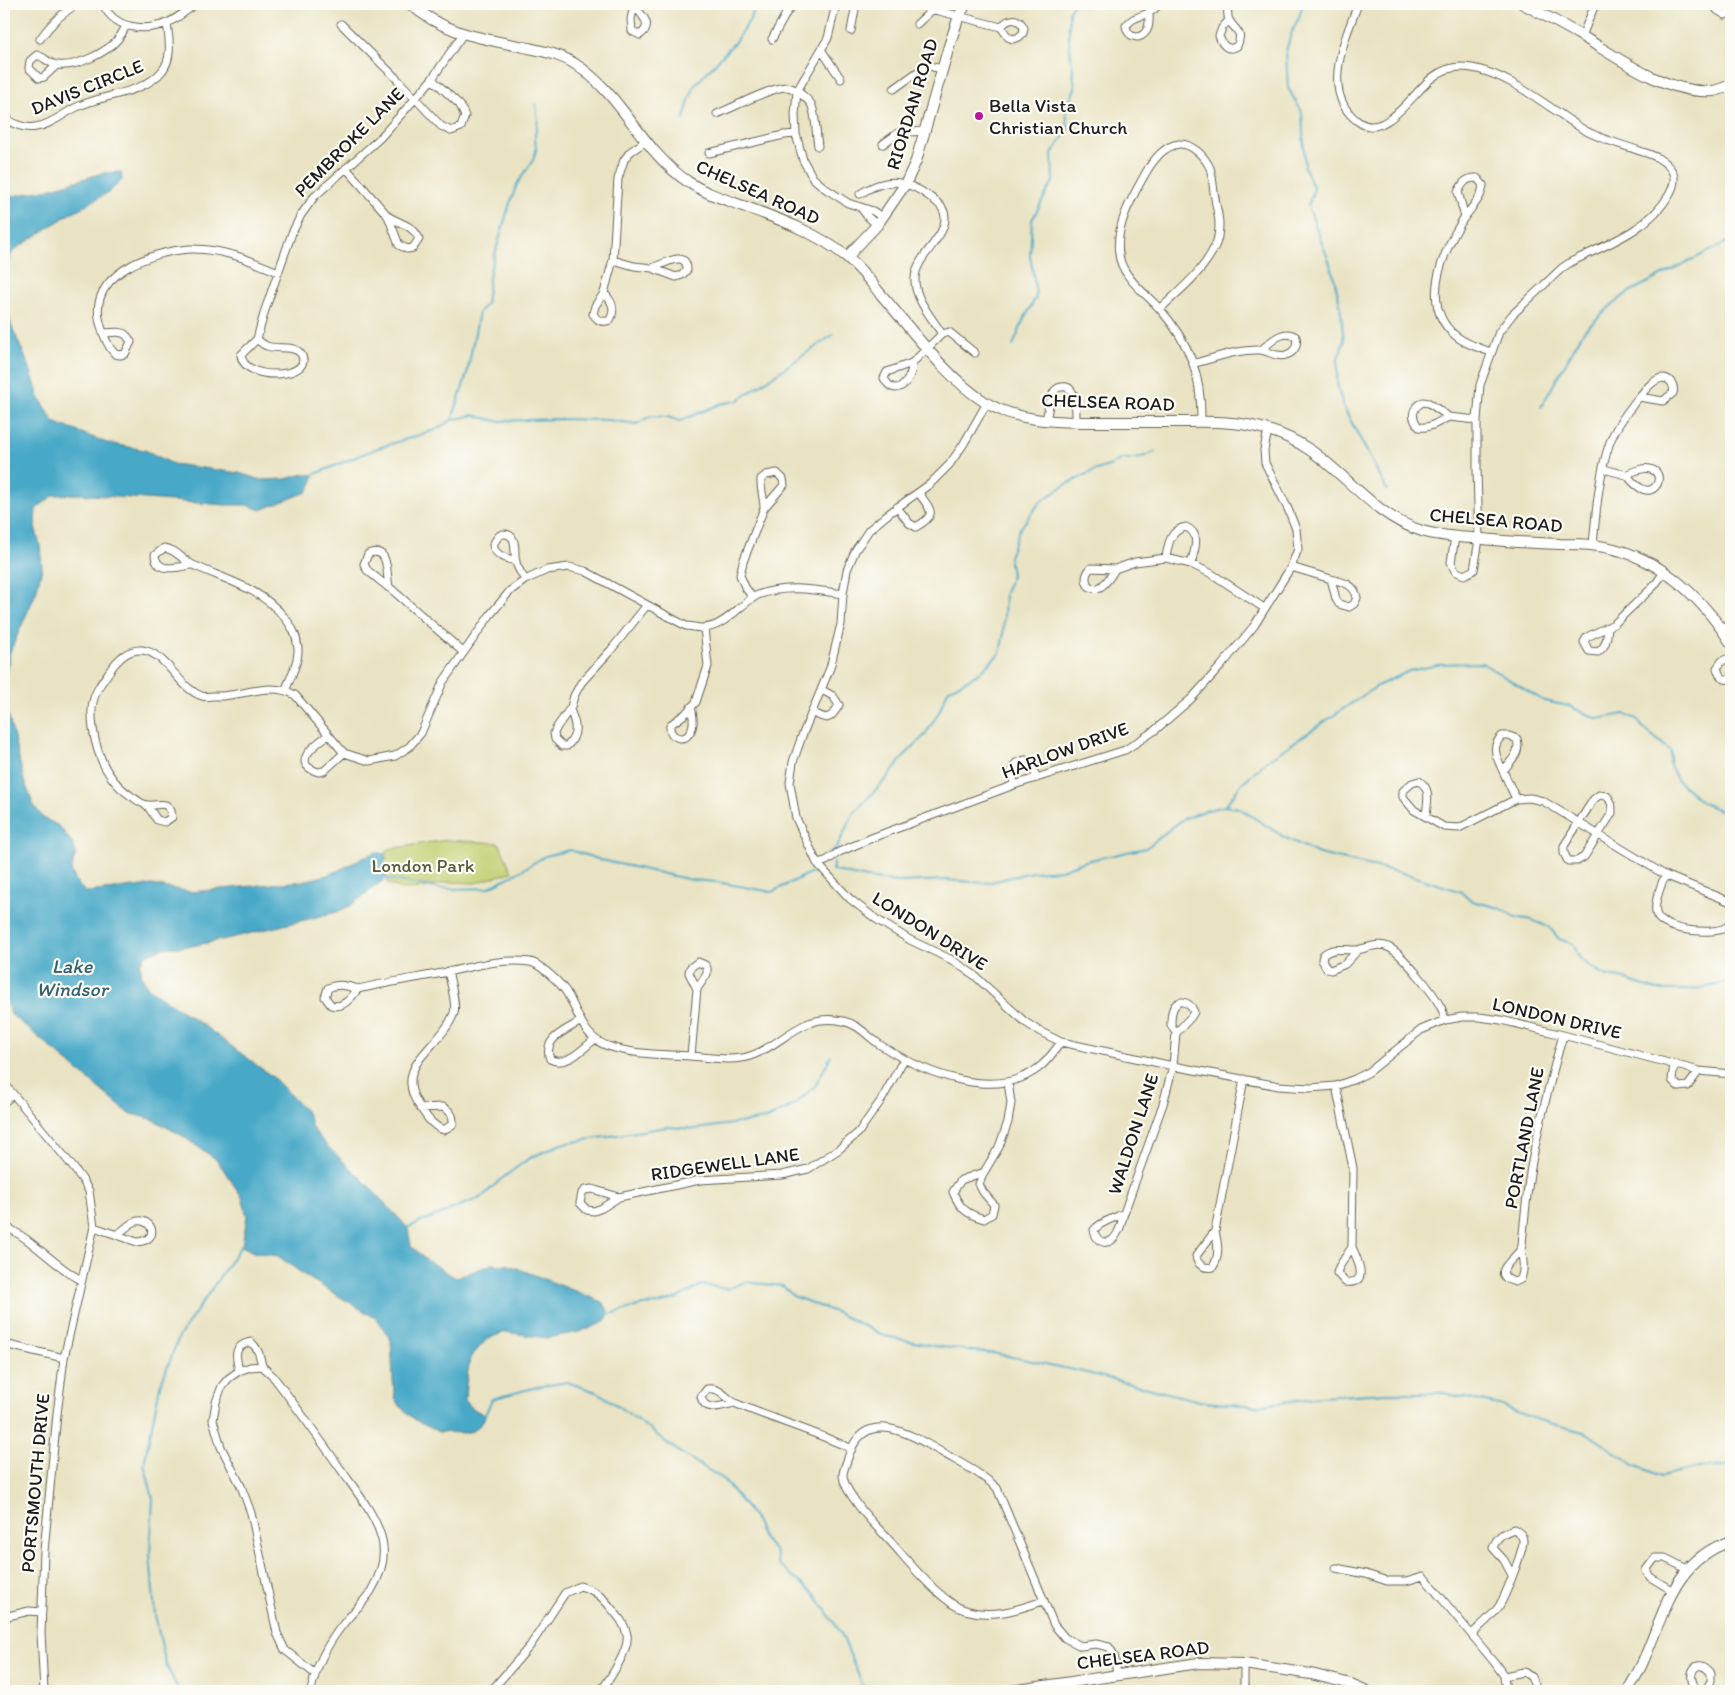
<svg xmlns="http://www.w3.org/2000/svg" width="1735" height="1695" font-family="Itim,sans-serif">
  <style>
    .green { fill: #c2cf71; stroke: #6f7646 }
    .water { fill: #47a8c7; stroke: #326272 }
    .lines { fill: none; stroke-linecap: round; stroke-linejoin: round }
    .stream { stroke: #47a8c7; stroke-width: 2 }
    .street-casing { stroke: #646256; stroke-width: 9 }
    .secondary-casing { stroke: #646256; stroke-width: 12 }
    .street { stroke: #fff; stroke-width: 7 }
    .secondary { stroke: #fff; stroke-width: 10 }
    .poi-dot { fill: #b5179e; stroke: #fdfcf7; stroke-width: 2 }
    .labels { text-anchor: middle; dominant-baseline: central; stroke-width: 4.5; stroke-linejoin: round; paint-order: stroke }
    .street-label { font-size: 19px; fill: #1c1c1c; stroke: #fdfcf7 }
    .poi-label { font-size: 19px; fill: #1c1c1c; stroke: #fdfcf7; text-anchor: start }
    .park-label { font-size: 19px; fill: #565b3a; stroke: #fdfcf7 }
    .water-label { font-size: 20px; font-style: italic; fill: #326272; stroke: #fdfcf7 }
  </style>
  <rect width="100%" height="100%" fill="#fdfcf7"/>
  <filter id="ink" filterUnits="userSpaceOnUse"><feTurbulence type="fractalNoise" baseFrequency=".02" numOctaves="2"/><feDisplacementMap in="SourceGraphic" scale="10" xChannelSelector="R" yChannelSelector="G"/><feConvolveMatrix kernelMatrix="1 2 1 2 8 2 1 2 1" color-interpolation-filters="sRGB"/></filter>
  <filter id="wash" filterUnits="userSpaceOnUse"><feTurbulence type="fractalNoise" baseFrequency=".0096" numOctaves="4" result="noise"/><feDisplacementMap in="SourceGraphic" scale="20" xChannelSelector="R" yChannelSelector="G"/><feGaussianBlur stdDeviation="1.12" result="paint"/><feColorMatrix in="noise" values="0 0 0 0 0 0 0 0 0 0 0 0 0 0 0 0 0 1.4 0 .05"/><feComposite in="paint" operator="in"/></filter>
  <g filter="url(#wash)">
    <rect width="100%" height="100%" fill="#e9e3c3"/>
    <path class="green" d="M446,840l53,3 13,29 -37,11 -28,-1 -24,6 -21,1 -14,-5 -4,-23 2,-3 -1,-4 4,-5z"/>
    <path class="water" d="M121,172l1,8 -13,12 -41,23 -55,36 -9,20v-76l4,2 41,-8 54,-16z
      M4,300l8,27 18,41 9,29 15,25 53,21 38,7 28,14 66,9 22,7 24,-1 19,-5 10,1 -2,8 -5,9 -46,18 -15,-5h-21l-147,-11 -24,1 -18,14 -1,17 5,20 2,22 -6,25 -26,59 -5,27 1,26 18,75 9,24 10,14 16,8 14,18 3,9 -5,18 7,14 8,7 66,-7 39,7 112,-11 28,-7 44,-22 10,2 2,5 -3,2 2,17 -36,28 -13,6 -106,26 -39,8 -29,2 -17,7 -6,8 2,14 6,11 55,37 71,53 34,36 4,14 13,16 37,35 46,49 3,18 14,13 31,19 36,-14 17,1 94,37 7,12 -7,9 -24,9 -33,6 -41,-6 -18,7 -17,19 -4,26 -1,16 7,8 13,7 -2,7 -10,9 -10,2 -24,-1 -19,-9 -14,-10 -11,-14 -2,-18 -2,-41 -14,-21 -70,-42 -29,-21 -25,-4 -11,-6 5,-30 -5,-19 -25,-37 -36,-25 -29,-16 -24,-6 -116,-98 -8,-15z"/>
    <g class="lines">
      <path class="stream" d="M1303,4l-4,13 -8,17 -5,17 1,20 1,17 14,24 3,56 9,21 -6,17 24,63 8,35 4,38 -6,16 -1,26 6,22 44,84
        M684,120l5,-20 6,-15 40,-43 14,-21 8,-17
        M1013,346l10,-25 13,-24 -2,-18 -4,-23 2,-36 21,-39 -1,-27 16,-25 -2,-18 9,-23 -6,-48v-29l4,-7
        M1541,407l42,-75 29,-27 17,-13 102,-52
        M452,420l15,-46 12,-62 7,-8 4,-33 19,-65 8,-22 15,-22 4,-11 -1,-16 3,-15 -2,-16
        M313,475l62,-26 60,-19 17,-10 21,-5 23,6 62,-2 50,1 28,4 15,-8 17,1 12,4 40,-17 17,-3 97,-67
        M1225,806l14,2 45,29 35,17 84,19 59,19 10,9 28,7 15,9 16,3 18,7 10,12 14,5 7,15 24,16 20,4 32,11h34l41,-8
        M829,853l8,-6 16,-33 33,-35 20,-25 19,-19 14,-23 9,-22 30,-16 22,-21 3,-15 2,-45 7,-18 -3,-18 10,-27 21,-28 25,-17 28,-14 19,-6 10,-6h15l18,-7
        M834,862l-2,8 34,8 32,4 47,-2 42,3 45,-11 29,-2 25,-9 60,-13 37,-29 24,-9 18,-4 17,-23 26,-23 109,-74 32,-15 33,-7 40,-1 62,38 25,5 29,13 26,-5 13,5 6,9 28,23 -1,15 8,15 25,22 28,12
        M385,878l51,10 18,1 34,-1 29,-15 28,-17 25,-6 31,10 91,20 25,2 55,10 38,-19 8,-1
        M406,1228l76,-31 18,-17 28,-21 33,-15 106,-17 29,2 71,-10 27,-14 21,-19 16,-30
        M610,1314l33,-9 16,-1 19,-6 24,-13 25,4 18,-7 38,4 10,10 42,16 50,24 49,10 64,8 85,18 121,30 52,4 64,-9 66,-4h57l56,12 36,14 52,14 47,32 27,11 35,-8 35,-2
        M482,1415h3l7,-16 45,-12 30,-5 32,11 33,23 47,36 44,27 30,37 11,24 11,11 4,14 37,31 25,37 24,58
        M179,1691l-13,-26 -11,-50 -5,-61 3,-56 -9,-34 16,-78 19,-49 63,-93"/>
    </g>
  </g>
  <g filter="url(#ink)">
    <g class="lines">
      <g class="street-casing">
        <path id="street" d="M103,4c11,25 41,28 64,19 10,-4 20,-13 29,-19
          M633,4c7,10 22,20 7,31l-8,-4 -1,-12 3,-13
          M836,4l-8,34 -31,53 -2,24 1,19 7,26 10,18 13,11 22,14 25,8 10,7
          M1227,4c1,5 0,12 2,16 6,11 15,11 8,26 -9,6 -15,-1 -18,-10l3,-8 7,-8
          M1358,4c-13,35 -39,90 1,118 26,19 56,-32 74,-45 8,-6 18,-10 28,-10 40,0 87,40 120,61 17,11 40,16 59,23 6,2 13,4 18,7 16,10 21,20 11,37 -20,35 -64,50 -98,67l-9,6 -50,47 -13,17 -19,53 -3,35v50l2,69 -5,31 -10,5 -9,-4 -4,-9 4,-25
          M1715,4l2,6 8,5 6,-3
          M1149,13c0,6 1,12 -2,17 -7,11 -19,8 -21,-4 8,-11 15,-8 24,-14 4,-2 7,-6 10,-8
          M341,24l57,56 43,46 10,5 10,-4 4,-11 -5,-11 -28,-26
          M917,24l14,-13 4,-1 66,17 7,10 5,2 6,-2 4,-4 1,-5c-6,-12 -16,-10 -23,-1
          M851,31l5,-27
          M1582,36l12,-29 4,-3
          M40,39c10,-14 22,-27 38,-35
          M772,39l15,-27 7,-8
          M822,51l19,28
          M57,65l-13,12 -5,1 -10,-10 1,-7 7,-6c8,2 13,10 21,10 19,2 48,-12 60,-26 3,-4 6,-9 8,-13
          M894,89l22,-16 13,-7 13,3
          M717,114c15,-6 55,-27 69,-27 8,0 20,10 25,17 5,9 5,31 7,42
          M4,117c8,7 21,12 32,10 15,-2 28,-14 41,-20 26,-13 67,-13 85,-36 11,-13 7,-32 5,-48
          M883,144l15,-11 26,-2
          M709,153l75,-18 12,-1
          M346,168l42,48 11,29 8,4 6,-1 6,-9c-5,-14 -20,-15 -31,-23
          M860,194c26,-17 46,-15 70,3 8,6 15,11 15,21 0,21 -30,39 -30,61 -1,19 17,39 27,55
          M861,208l6,8 10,9
          M1465,217l-7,-25c5,-9 7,-14 19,-14l6,7c-1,15 -14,24 -21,36 -20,33 -43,85 -6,115 10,8 23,12 35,16
          M613,260l21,6 18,2 24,9 6,-2 5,-5c0,-22 -25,-5 -35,-2
          M604,293c8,8 12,16 6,27 -8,3 -12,1 -17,-6l2,-8 9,-13 9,-33 5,-81 6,-19 6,-8 16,-11
          M1160,309c19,-18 44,-38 55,-63 3,-6 4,-15 4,-22 0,-8 -3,-17 -4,-26 -2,-9 -2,-21 -5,-30 -5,-11 -18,-25 -31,-24 -17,2 -28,19 -35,32 -13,23 -29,51 -25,78 2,22 26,39 40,54 31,35 43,68 42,114
          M103,333c14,0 21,-5 28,9l-6,12 -5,1 -5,-1c-8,-8 -12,-20 -15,-31 -13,-49 52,-72 90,-74 31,-1 60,11 88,23
          M942,334l7,-2 26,21
          M257,339c3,3 7,6 10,7 9,4 27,-2 34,8 15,24 -57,29 -60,1l16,-16 8,-29 27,-77 9,-18 13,-18 66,-59 35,-39 17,-20 31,-45
          M912,363c1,18 -17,37 -28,15l3,-6 25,-9 30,-29
          M1195,363c20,-5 43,-14 65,-13 9,1 17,8 26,5 9,-3 12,-10 10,-18 -13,-9 -25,5 -35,13
          M987,403l-24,42 -14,20 -19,19 -42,30 -19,16 -14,21 -8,19 -4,24 -2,30 -11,44 -28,68 -9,26 -3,21 6,35 21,45 33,36 26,20 34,21 42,20 22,15 51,47 14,9 22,11 112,24 106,20 30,2 27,-2 19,-7 14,-7 52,-42 24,-10 17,-3h17l22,3 62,15 136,36 32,3
          M1449,417c-10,4 -19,12 -30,10 -8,-9 -8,-19 4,-25l6,1 20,14 28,3
          M1046,420c2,-8 3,-19 7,-26 1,-4 5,-7 9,-7 15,-3 14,25 14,35
          M1604,469l22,6h1c25,34 40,1 26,-5 -8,-4 -19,1 -27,5
          M897,507l12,16 7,4c22,-13 15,-16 3,-34
          M1593,545c3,-33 6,-72 17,-103 6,-16 18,-31 29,-45l24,4 10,-8c1,-4 1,-8 -3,-12 -11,-10 -25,9 -31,16
          M1166,558c2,-14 4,-28 20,-31 16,7 8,24 5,37
          M515,561c-9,-3 -20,-5 -22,-16 3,-5 5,-11 11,-11 15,0 9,19 12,28 1,6 6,12 9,18
          M191,565c-13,2 -35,9 -36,-10l9,-7c12,1 18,12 29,17 33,15 68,23 92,53 8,10 12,18 13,31 1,13 -8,29 -12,40
          M1291,567l40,12 5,20 3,5 10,3 5,-3 3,-6c-2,-14 -14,-16 -26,-19
          M1115,569c-4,7 -10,17 -17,19 -12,3 -16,-12 -7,-20l24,1 20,-7 31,-4 25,6 21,10 52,34
          M389,588l-22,-18 -3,-6 4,-10c22,-9 18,19 21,33l74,65
          M753,598l-8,-11 -5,-12 3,-13 21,-54 20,-23 -1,-6 -6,-6 -11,2 -5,4c-1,10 3,18 3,29
          M1608,627c-1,10 -1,19 -10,25l-9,-1 -5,-9 3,-5 27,-13 40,-38 11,-15
          M1722,629l9,-7
          M1731,657l-9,4 -5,7c2,7 5,13 14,11
          M691,707c3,12 4,22 -5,30 -9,3 -17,-2 -16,-12l15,-11 11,-12 12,-36 -4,-38
          M570,710c6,13 9,25 -3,36h-5l-7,-7 -1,-6 3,-6 14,-20 3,-11 7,-13 30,-33 36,-45
          M812,712c15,8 18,9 27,-7l-6,-9 -11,-6
          M328,735c-12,9 -39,28 -10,37l6,-1 20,-18
          M1503,771c-6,-13 -13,-24 -1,-35h7l8,3c4,15 -6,21 -14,32l13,28
          M1014,785l-2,-15 4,-7 9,-3 6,5 6,13
          M1599,795l8,1c5,6 5,10 5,17l-28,44 -7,4h-9l-4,-8v-7l29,-46z
          M147,805l10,15 8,2 7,-5 -1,-6 -5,-6c-6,-2 -12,1 -18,0 -6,0 -12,-6 -17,-9 -24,-16 -34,-40 -38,-67 -1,-8 -2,-19 0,-27 2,-11 9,-20 16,-30 7,-11 18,-23 33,-22 25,3 37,39 60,46 3,1 8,0 11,0 27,2 57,-16 82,-1l49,58 25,8 26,-5 14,-9 12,-14 22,-51 47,-67 20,-24 15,-11 22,-10 22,-3 16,4 101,55c5,0 11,2 16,2 23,0 37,-24 56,-33 27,-11 58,-5 85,-1
          M1426,816c1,-13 6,-27 -7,-35l-7,2 -9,8v6l11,13 30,17 15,1 57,-29 14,-1 13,3 122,74 66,27
          M817,863l9,-2 13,-9 35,-15 140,-52 111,-35 29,-19 37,-32 30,-33 33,-40 37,-59 7,-18 -2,-20 -8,-20 -23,-46 -1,-13 4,-20
          M1665,875c-4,12 -11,25 -9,38 4,18 55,22 69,15 2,-1 4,-3 6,-4
          M1358,950l-13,14 -14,6 -4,-1 -5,-9 1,-5c9,-8 21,-5 33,-5 11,-1 22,-9 34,-2 13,7 43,44 50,58 3,4 4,10 5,14
          M358,989c-7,9 -15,20 -27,16l-6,-8 3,-9c11,-5 20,-2 30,1 30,-7 60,-11 90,-17 27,-6 54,-14 82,-10 6,1 12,6 17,10 8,7 16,13 21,23 11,20 16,43 40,51 26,9 55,8 82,10 18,1 43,6 60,0 34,-11 50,-44 93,-35 16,3 26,17 39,25 42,27 115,57 159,20 8,-7 14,-16 20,-24
          M581,1021c-14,9 -39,17 -31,38 16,9 32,-10 44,-19
          M691,1056l6,-67 10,-15v-6l-2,-3 -7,-3 -8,6 -1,5 8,16
          M1674,1064l-2,16 7,7 9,-1 11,-15
          M4,1083l65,79 13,17 7,12 5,36 -30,131 -7,56 -13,137 -3,82 3,58
          M1336,1086l17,82 -1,79 -13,20 -2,6 8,9c26,3 12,-23 7,-35
          M4,1102l9,-7
          M420,1108l23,-1c7,4 11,8 10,17l-9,6c-10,-3 -16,-11 -22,-20 -34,-45 19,-61 32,-97 3,-9 -4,-32 -6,-42
          M984,1172l-5,12 4,8 11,13 -2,9 -8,5c-17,-5 -24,-10 -31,-27l8,-12 23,-8 15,-25 9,-25 3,-19 -3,-21
          M619,1197l-17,11 -8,3 -7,-1 -7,-7 2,-10 3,-3 7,-1 27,8 81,-17 82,-5 26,-6 30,-19 20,-17 24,-34 22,-40
          M1124,1213c-2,6 -3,14 -6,19 -6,14 -21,14 -24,-2 7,-9 20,-11 30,-17l39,-109 10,-38 3,-33 15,-16 3,-5c-4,-10 -16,-15 -21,-3 -2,5 -2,11 -2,16l5,8
          M4,1226c29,13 49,39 77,54
          M94,1227l43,15c26,-2 13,-27 -3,-20 -6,3 -11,9 -17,12
          M1215,1231c3,13 5,24 -2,36 -9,2 -16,-2 -17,-11l19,-25 29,-152
          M1521,1249c2,11 4,19 0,30l-6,3c-27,-8 1,-24 6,-33 2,-4 1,-11 2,-15 2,-21 4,-41 7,-61 8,-47 20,-92 33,-138
          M4,1344l60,14
          M239,1371c-3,-15 -7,-25 12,-29 8,7 9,15 11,24
          M734,1403c-12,3 -29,10 -33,-6l6,-8c15,-2 18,10 30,15 38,16 77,27 115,45
          M1336,1568l30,6 21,7h19l17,-5 72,87 9,13 2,15
          M1673,1591l-23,-14 -4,-7 9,-12h10l22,11
          M1043,1601c-24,8 -49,17 -74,10 -7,-1 -17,-7 -23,-12 -21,-16 -38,-38 -55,-57 -11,-12 -24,-24 -33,-37 -6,-9 -15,-20 -15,-31 1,-7 5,-15 7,-22 18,-46 65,-15 93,1 19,11 38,20 54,35l57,137 11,13 16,8 15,-2 13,3 5,8 3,19
          M4,1617l25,-6 13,1
          M1472,1634c8,-8 18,-16 25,-25 7,-8 26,-58 26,-68 0,-6 -4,-9 -9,-12 -11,4 -17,7 -21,19l11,12 8,15
          M1244,1664v21l2,6
          M1504,1676l20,-4 7,5 5,11 -3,3
          M311,1691c5,-26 16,-47 33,-68 9,-11 19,-20 27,-32 9,-15 15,-34 11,-51 -6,-25 -26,-49 -40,-69 -23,-33 -46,-65 -70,-96l-10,-9 -12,1 -11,4 -10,7 -7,8 -6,16 -3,18 8,27 20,39 10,27 26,120 8,17 30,24
          M491,1691l39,-45 35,-53 15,-7c14,4 22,10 31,22 7,8 14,16 16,27 3,14 -18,45 -26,56
          M1697,1691c-13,-17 0,-36 14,-18v8l-6,10"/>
      </g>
      <g class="secondary-casing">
        <path id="secondary" d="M410,4c35,30 71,34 114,43 18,4 36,7 51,17 47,30 67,87 112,117 17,12 37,18 56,25 36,13 73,26 104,51 11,10 22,22 31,34 32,36 67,86 107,111 30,19 71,20 106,20 28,0 56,0 85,0 30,0 62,-2 92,8 14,4 30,12 42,20 38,26 66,67 112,81 20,6 40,6 61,8 26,3 51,4 77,5 10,0 21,0 31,1 62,6 108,48 140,98
          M1523,4c19,10 38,20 57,31 37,22 87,60 133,56 6,-1 12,-4 18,-6
          M847,257l30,-32 29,-42 10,-22 33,-115 10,-30 7,-12
          M1011,1691l188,-28 45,1 67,10 40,10 16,7
          M1627,1691c36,-53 34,-127 104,-150"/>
      </g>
      <use href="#street" class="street"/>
      <use href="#secondary" class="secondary"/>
    </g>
  </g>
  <circle class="poi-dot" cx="979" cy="116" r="5"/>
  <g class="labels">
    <g class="street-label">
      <text transform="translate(87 87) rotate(-22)">DAVIS CIRCLE</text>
      <text transform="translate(912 104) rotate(-73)">RIORDAN ROAD</text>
      <text transform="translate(349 142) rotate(-45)">PEMBROKE LANE</text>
      <text transform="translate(758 192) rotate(24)">CHELSEA ROAD</text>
      <text transform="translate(1108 402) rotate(2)">CHELSEA ROAD</text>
      <text transform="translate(1496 520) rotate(5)">CHELSEA ROAD</text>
      <text transform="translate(1065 750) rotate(-20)">HARLOW DRIVE</text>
      <text transform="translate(930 931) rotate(32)">LONDON DRIVE</text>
      <text transform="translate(1557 1018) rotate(13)">LONDON DRIVE</text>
      <text transform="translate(1133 1134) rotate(-72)">WALDON LANE</text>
      <text transform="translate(1524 1138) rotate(-79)">PORTLAND LANE</text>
      <text transform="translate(725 1164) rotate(-8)">RIDGEWELL LANE</text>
      <text transform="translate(35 1483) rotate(-85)">PORTSMOUTH DRIVE</text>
      <text transform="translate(1143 1655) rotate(-7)">CHELSEA ROAD</text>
    </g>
    <g class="poi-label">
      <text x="989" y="105">Bella Vista<tspan x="989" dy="22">Christian Church</tspan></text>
    </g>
    <g class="park-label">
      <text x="423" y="865">London Park</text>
    </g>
    <g class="water-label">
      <text x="72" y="966">Lake<tspan x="72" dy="23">Windsor</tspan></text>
    </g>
  </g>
  <rect width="1735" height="1695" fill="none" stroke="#fdfcf7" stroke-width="20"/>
</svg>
